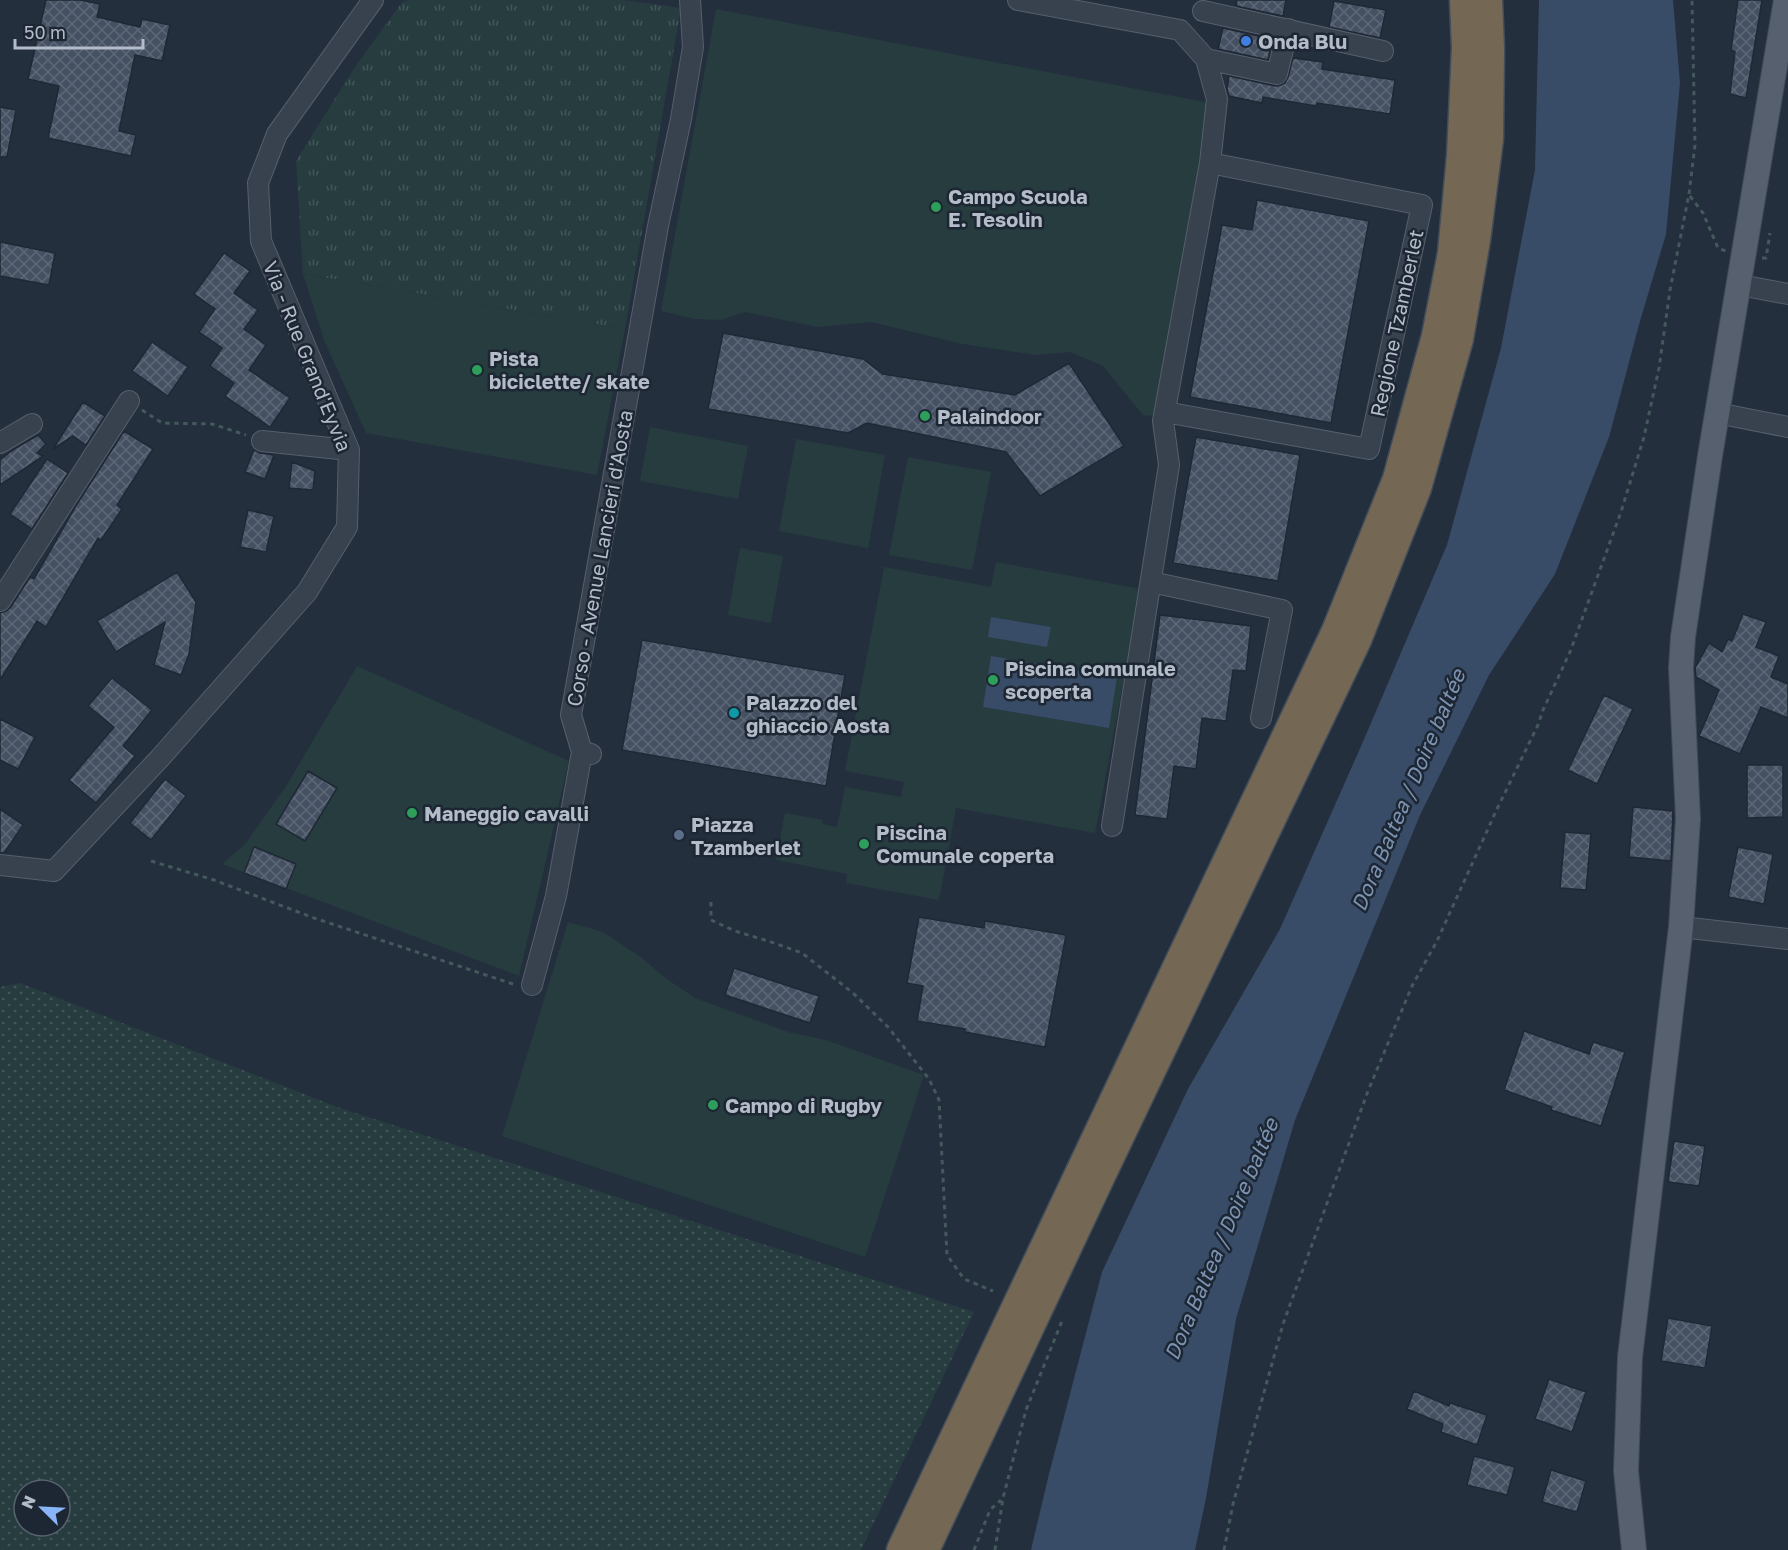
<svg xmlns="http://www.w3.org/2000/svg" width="1788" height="1550" font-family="'Golos Text',sans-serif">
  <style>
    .grass { fill: url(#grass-dots); fill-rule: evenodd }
    .park { fill: url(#park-tufts) }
    .pitch { fill: #263c3f }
    .water { fill: #394c67 }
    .building { fill: url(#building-cross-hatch); stroke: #1f2835; stroke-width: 1.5 }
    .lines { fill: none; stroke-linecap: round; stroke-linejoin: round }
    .minor-casing { stroke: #565f6c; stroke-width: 22 }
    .major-casing { stroke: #414a57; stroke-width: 26 }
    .highway-casing { stroke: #434c59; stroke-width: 31 }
    .path { stroke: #44595c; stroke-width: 3; stroke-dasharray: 4.5 4.5; stroke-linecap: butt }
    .minor { stroke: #38414e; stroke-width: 20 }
    .major { stroke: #56606e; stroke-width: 24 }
    .highway { stroke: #746855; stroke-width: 28 }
    .shop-dot { fill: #3f7fe0; stroke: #1d2633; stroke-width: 2 }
    .leisure-dot { fill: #2e9e5b; stroke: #1d2633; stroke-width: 2 }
    .culture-dot { fill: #0f9aa8; stroke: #1d2633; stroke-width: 2 }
    .service-dot { fill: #5c6f8a; stroke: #1d2633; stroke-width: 2 }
    .labels { text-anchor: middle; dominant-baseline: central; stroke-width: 5; stroke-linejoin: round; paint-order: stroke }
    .poi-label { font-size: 20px; font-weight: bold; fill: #b4bcc9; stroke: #1d2633; text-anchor: start }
    .street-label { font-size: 20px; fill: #b4bcc9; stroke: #1d2633 }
    .water-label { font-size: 21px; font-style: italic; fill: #7c92b1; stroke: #1d2633 }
  </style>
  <defs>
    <pattern id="grass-dots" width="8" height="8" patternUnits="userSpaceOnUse" patternTransform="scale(1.5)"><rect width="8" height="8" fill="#263c3f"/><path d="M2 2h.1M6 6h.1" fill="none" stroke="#435659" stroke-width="1.8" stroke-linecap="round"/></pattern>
    <pattern id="park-tufts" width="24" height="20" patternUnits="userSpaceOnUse" patternTransform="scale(1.5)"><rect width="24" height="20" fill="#263c3f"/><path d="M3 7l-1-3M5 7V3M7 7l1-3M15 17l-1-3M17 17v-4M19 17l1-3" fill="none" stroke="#435659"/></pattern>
    <pattern id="building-cross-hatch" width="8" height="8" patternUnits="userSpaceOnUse" patternTransform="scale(1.5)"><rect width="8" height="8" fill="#455162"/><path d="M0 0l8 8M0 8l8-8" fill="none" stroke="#5d6877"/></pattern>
  </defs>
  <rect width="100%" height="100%" fill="#242f3e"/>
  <path class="grass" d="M20,983l317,124 637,205 -113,238h-861v-563zM24,1490h36v36h-36z"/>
  <path class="park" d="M408,0h216l57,8 -56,321 -322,-55 -7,-113 59,-94 47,-65z"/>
  <path class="pitch" d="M716,9l494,94 -56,313 -11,-1 -40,-49 -33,-14 -34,3 -73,-11 -92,-22 -54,5 -72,-15 -24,8 -26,-1 -34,-8z
    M303,274l322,55 -28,146 -231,-42 -42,-93z
    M650,427l98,19 -10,53 -98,-18z
    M796,439l89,16 -17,93 -89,-17z
    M908,457l83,15 -19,98 -83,-15z
    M740,548l43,8 -12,67 -43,-8z
    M996,562l145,27 -46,244 -139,-25 -17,92 -93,-17 1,-9 -71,-14 9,-47 38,7 -1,4 15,3 8,-40 56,10 3,-15 -59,-11 39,-204 107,20z
    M357,666l212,95 -50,215 -297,-112 24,-21 42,-60z
    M568,922l35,10 39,26 22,19 31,21 93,34 38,8 98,35 -59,182 -363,-121z"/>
  <path class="water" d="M1539,0h134l7,83 -14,151 -26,87 -31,116 -54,137 -66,101 -69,140 -125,305 -59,199 -30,179 -11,52h-164l18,-76 53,-202 86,-183 92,-160 82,-185 85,-199 54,-197 34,-178z
    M991,617l60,10 -4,20 -59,-10z
    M991,656l126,21 -8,51 -126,-21z"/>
  <path class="building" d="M46,0h34l20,4 -3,13 43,10 2,-8 28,6 -8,36 -27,-6 -16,76 17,4 -5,21 -83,-18 11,-52 -31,-7z
    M1237,0h49l-3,16 -47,-10z
    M1738,0h24l-16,98 -16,-4 5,-42 -4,-2z
    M1334,1l52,9 -6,28 -51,-11z
    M1223,28l49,11 -4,21 -50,-11z
    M1293,58l30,4 -1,7 73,11 -5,34 -73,-11 -1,3 -53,-9 -1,6 -33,-7 -2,-7 2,-13 46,10 6,-1 4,-2 3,-6z
    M0,107l16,3 -9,47h-7z
    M1257,200l112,21 -38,202 -141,-26 32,-172 30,5z
    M0,242l55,11 -6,32 -49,-9z
    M224,253l26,18 -16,22 24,17 -14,19 22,16 -17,25 41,28 -20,29 -45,-31 9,-13 -24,-17 12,-18 -23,-16 16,-23 -21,-15z
    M723,333l140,26 20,15 132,21 54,-32 55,83 -84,50 -34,-44 -139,-29 -19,10 -140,-24z
    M152,342l36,25 -20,29 -36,-25z
    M83,402l22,14 -19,29 -13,-9 -20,13z
    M124,431l29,18 -36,56 5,4 -21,31 -3,-2 -52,89 -9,-6 -37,59v-67l6,-2 4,-3 20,-31 4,2 43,-75z
    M38,435l8,9 -9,9 6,3 -43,29v-25l11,-9z
    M1196,437l104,18 -22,126 -105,-18z
    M254,450l6,3 14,2 -9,24 -20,-7z
    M47,459l21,14 -36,56 -22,-15z
    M292,462l23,9 -2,19 -24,-2z
    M248,510l26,6 -8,36 -26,-5z
    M177,572l19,30 -7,52 -8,21 -27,-10 11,-43 -49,30 -19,-31z
    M1743,614l23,8 -10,25 23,9 -8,21 17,7v34l-27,-11 -21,47 -41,-18 20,-46 -23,-13 -1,-9 14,-25 13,9 6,-13 4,2z
    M1160,615l91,11 -5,45 -13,-1 -7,51 -24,-3 -6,51 -22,-3 -7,53 -32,-4z
    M642,640l203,35 -19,111 -204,-36z
    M112,678l40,32 -29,36 12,10 -39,47 -27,-23 45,-53 -26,-21z
    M1604,695l29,14 -36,75 -29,-14z
    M0,719l35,18 -17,32 -18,-9z
    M1747,765h36v52l-36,1z
    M308,771l29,17 -32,53 -29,-17z
    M165,779l21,17 -35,44 -21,-17z
    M1633,807l40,4 -2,50 -42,-4z
    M0,809l23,16 -19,28h-4z
    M1565,832l26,2 -5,56 -26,-2z
    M254,847l42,17 -10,25 -42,-16z
    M1738,847l35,7 -9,50 -36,-7z
    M919,917l65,11 1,-7 81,14 -21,112 -80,-15v-3l-48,-8 6,-35 -16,-3z
    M734,968l85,28 -9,27 -85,-28z
    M1524,1031l65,23 4,-12 32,10 -24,74 -50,-16 1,-3 -48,-17z
    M1674,1141l31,5 -6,40 -31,-4z
    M1668,1318l44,8 -7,42 -44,-7z
    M1549,1379l37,13 -14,40 -37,-13z
    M1414,1391l35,15 1,-3 37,12 -10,30 -36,-13 2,-8 -36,-15z
    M1474,1456l41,11 -8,28 -40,-10z
    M1551,1470l35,11 -9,31 -35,-10z"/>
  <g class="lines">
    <g class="minor-casing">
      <path id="minor" d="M1018,0l162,30
        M1203,11l180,40
        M1206,59l71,15 11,-45
        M1740,285l48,9
        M1165,412l204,37 53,-244 -212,-42
        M1717,413l71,14
        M262,441l87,9
        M0,443l32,-19
        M1151,582l131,28 -21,108
        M0,601l129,-200
        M591,754l-9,-2 -11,-37 87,-489 23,-107 12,-72 -3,-47
        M1112,826l57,-361 -6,-44 47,-258 7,-64 -11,-40 -26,-29
        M0,865l54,6 106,-113 147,-166 40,-65 2,-77 -88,-209 -3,-58 19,-49 96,-134
        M1681,927l107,12
        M532,985l24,-89 26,-144"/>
    </g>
    <g class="major-casing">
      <path id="major" d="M1634,1550l-8,-79 4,-114 51,-430 7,-108 -7,-151 2,-31 27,-181 76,-456"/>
    </g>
    <g class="highway-casing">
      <path id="highway" d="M901,1550l435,-919 61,-152 39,-143 16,-83 9,-97 5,-108 -2,-48
        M925,1550l175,-372 257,-538 60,-152 42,-149 17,-99 13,-101 1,-90 -2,-49"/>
    </g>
    <path class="path" d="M1690,196l13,17 15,35 8,3
      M1762,258h4l4,-25
      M142,410l20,13 50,1 34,11
      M151,861l63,19 100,38 202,67
      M711,902v18l24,11 33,10 34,12 51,40 35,34 41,52 10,21 8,155 17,24 29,12
      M974,1550l16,-40 11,-10
      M995,1550l8,-52 23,-88 36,-89
      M1224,1550l9,-46 50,-180 85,-233 44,-105 25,-45 60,-132 41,-84 5,-15 27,-58 51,-140 23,-75 15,-69 11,-78 19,-96 6,-49 -3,-145"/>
    <use href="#minor" class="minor"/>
    <use href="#major" class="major"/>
    <use href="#highway" class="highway"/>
  </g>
  <circle class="shop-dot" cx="1246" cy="41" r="6"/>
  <g class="leisure-dot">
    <circle cx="936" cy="207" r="6"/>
    <circle cx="477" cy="370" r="6"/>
    <circle cx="925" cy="416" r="6"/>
    <circle cx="993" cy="680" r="6"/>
    <circle cx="412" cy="813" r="6"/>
    <circle cx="864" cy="844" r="6"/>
    <circle cx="713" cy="1105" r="6"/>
  </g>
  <circle class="culture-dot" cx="734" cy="713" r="6"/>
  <circle class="service-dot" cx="679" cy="835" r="6"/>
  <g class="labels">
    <g class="poi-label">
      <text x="1258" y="41">Onda Blu</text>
      <text x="948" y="196">Campo Scuola<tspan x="948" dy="23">E. Tesolin</tspan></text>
      <text x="489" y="358">Pista<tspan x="489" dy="23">biciclette/ skate</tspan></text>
      <text x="937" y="416">Palaindoor</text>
      <text x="1005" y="668">Piscina comunale<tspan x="1005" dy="23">scoperta</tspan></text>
      <text x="746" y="702">Palazzo del<tspan x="746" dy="23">ghiaccio Aosta</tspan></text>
      <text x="424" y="813">Maneggio cavalli</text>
      <text x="691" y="824">Piazza<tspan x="691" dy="23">Tzamberlet</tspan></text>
      <text x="876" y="832">Piscina<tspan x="876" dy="23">Comunale coperta</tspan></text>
      <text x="725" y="1105">Campo di Rugby</text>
    </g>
    <g class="street-label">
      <text transform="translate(1396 323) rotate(-78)">Regione Tzamberlet</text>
      <text transform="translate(308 356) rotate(68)">Via - Rue Grand'Eyvia</text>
      <text transform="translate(599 558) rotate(-80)">Corso - Avenue Lancieri d'Aosta</text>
    </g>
    <g class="water-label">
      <text transform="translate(1408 790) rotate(-67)">Dora Baltea / Doire baltée</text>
      <text transform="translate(1221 1239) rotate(-67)">Dora Baltea / Doire baltée</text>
    </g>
  </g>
  <g transform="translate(42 1508) rotate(294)"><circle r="28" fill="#1d2633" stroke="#59626f" stroke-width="1.5"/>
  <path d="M0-4.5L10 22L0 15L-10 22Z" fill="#8ab4f8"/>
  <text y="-9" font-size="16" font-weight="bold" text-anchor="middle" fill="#b4bcc9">N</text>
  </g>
  <path d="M15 39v9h128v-9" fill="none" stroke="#b4bcc9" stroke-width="3"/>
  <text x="24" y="39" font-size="18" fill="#b4bcc9" stroke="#1d2633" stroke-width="4.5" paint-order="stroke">50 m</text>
</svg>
